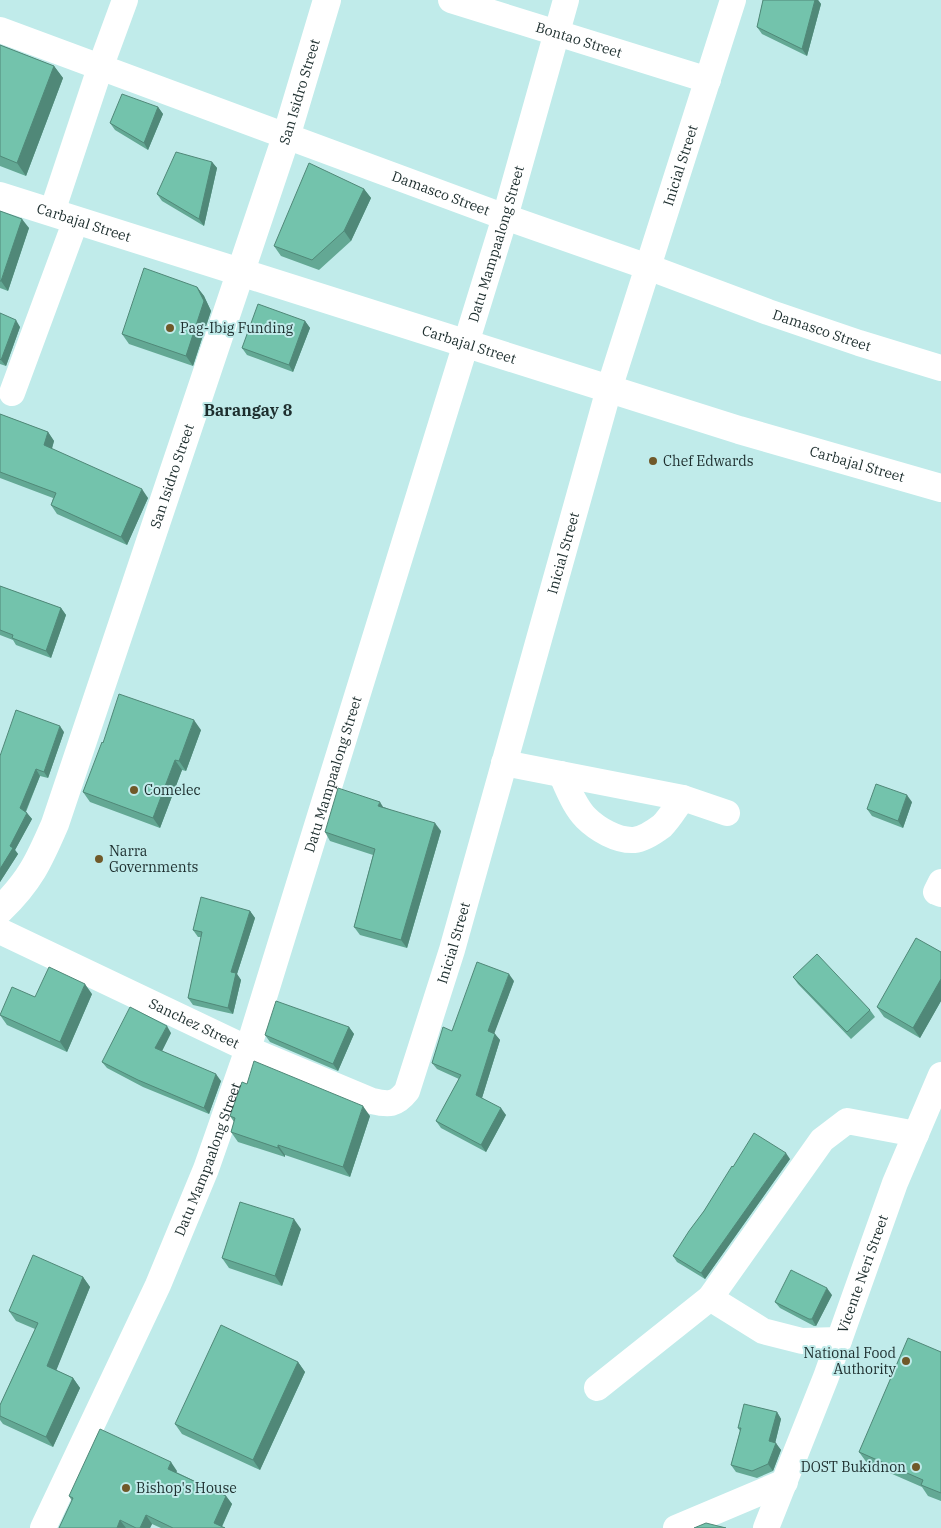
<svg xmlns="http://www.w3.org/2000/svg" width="941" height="1528" font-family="'IBM Plex Serif',serif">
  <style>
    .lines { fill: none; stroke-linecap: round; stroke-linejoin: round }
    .minor { stroke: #fff; stroke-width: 26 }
    .tertiary { stroke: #fff; stroke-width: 28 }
    .wall { fill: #63a894 }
    .shaded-wall { fill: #508878 }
    .building { fill: #73c3ac; stroke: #508878 }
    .poi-dot { fill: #705929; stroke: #c0ebea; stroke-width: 2 }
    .labels { text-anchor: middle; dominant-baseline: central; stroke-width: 4; stroke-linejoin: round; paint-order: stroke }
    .street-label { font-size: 14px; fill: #1d2e2e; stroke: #c0ebea }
    .poi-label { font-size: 14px; fill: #1d2e2e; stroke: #c0ebea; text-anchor: start }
    .quarter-label { font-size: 16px; font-weight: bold; fill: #1d2e2e; stroke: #c0ebea }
  </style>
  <rect width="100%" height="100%" fill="#c0ebea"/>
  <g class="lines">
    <g class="minor">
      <path id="s1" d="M451,0l257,80"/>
      <path id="s2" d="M0,30l505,187 143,50 120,45 91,31 82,25"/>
      <path d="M52,212l48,-144 25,-68"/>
      <path d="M12,393l64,-173"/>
      <path d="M504,763l179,35 44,15"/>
      <path d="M561,774c7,14 13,32 25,44 11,11 31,23 48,22 10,-1 20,-8 28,-14 8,-8 14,-19 21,-28"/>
      <path d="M941,882l-5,10 5,2"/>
      <path id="s3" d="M0,931l248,118 124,52c17,4 24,4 35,-10l45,-141 157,-561 124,-389"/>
      <path d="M710,1298l53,33 39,10 37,-1"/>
      <path d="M597,1388l113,-90 112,-158 25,-19 69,13"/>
      <path id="s4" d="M43,1528l115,-243 48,-116 42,-120 257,-832 61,-217"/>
      <path d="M676,1528l109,-46"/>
      <path id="s5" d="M766,1528l60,-151 69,-194 46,-108"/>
    </g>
    <g class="tertiary">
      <path id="s6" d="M0,196l739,234 202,58"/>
      <path id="s7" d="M0,910c30,-29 39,-49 55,-86l231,-687 41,-137"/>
    </g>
  </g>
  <path class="wall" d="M763,0h55l3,4 -14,52 -45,-22 -5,-7z
    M0,45l54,21 9,12 -37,98 -26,-10z
    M158,107l5,7 -15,36 -33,-20 -5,-7z
    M212,162l5,6 -13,58 -42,-25 -5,-7z
    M364,189l7,9 -20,43 -32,29 -38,-14 -7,-10z
    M0,211l29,17 -21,63 -8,-3z
    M197,287l7,9 7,15 -18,55 -64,-22 -7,-10z
    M0,313l20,14 -14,39 -6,-2z
    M305,321l5,7 -17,44 -46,-17 -5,-7z
    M0,414l48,18 6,9 -2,8 96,49 -21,47 -70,-31 -6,-9 2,-7 -53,-20z
    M0,586l61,22 5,7 -15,43 -35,-13 -3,-5 -13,-5z
    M201,730l-15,41 -4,-1 -22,58 -70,-26 -7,-10 20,-49z
    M64,732l-16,46 -8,-2 -14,36 6,7 -17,31 3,4 -18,28v-126z
    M912,802l-9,26 -31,-12 -5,-7z
    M384,807l57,24 -34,117 -47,-13 -6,-8 19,-72 -43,-14 -5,-9z
    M250,911l5,7 -18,56 4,6 -8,34 -40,-9 -5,-7 13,-61h-3l-5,-7z
    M941,952v49l-21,37 -36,-21 -7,-10z
    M793,977l77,33 5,7 -24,22 -53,-55z
    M514,981l-20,52 6,7 -18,58 24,17 -20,37 -45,-24 -5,-7 23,-42 -22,-10 -5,-6 20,-32z
    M92,994l-25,58 -60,-27 -7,-10 35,-18z
    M349,1027l5,7 -16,37 -68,-29 -5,-7z
    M171,1033l-9,18 59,30 -12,33 -66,-27 -36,-19 -5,-6z
    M247,1084l123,32 -20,61 -65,-22v2l-47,-15 -7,-10 3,-10 -4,-6z
    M790,1159l-85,120 -28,-17 -4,-6 31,-45 29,-44z
    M301,1229l-19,57 -53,-18 -7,-10z
    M83,1277l7,10 -34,83 17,8 7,10 -27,59 -50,-23 -3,-4v-15l35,-76 -19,-8 -7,-10z
    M832,1295l-16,31h-2l-34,-18 -5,-6z
    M941,1352v149l-13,-5 -6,-9 -55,-24 -8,-11z
    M298,1362l7,10 -45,98 -78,-36 -7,-10z
    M777,1412l4,7 -6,24 6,7 -8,21 -16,7 -21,-6 -5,-7 9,-34 -2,-3z
    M177,1471l-1,1 50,24 6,8 -10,23 3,1h-64l-9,-4 -2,4h-91l13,-27 -3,-5z"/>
  <path class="shaded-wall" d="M815,0h3l3,4 -14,52 -5,-7z
    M54,66l9,12 -37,98 -9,-13z
    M158,107l5,7 -15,36 -4,-7z
    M212,162l5,6 -13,58 -5,-7z
    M364,189l7,9 -20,43 -7,-10z
    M22,219l7,9 -21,63 -7,-10z
    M197,287l7,9 7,15 -18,55 -7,-10z
    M16,320l4,7 -14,39 -5,-6z
    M305,321l5,7 -17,44 -4,-7z
    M48,432l6,9 -4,13 -6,-9z
    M142,489l6,9 -21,47 -6,-8z
    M61,608l5,7 -15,43 -5,-7z
    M194,720l7,10 -15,41 -7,-10z
    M60,726l4,6 -16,46 -4,-6z
    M175,760l7,10 -22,58 -7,-10z
    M36,769l4,7 -16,39 -4,-7z
    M907,795l5,7 -9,26 -5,-7z
    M380,802l5,8 -7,-4z
    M27,813l5,6 -17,31 3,4 -18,28v-13l10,-23z
    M435,823l6,8 -34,117 -6,-8z
    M250,911l5,7 -18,56 4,6 -8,34 -5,-6 3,-36z
    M509,974l5,7 -21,56 -5,-6z
    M941,979v22l-21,37 -7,-10z
    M85,984l7,10 -25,58 -7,-10z
    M167,1026l4,7 -11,22 -5,-7z
    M349,1027l5,7 -16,37 -5,-7z
    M495,1034l5,6 -19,61 -5,-6z
    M216,1074l5,7 -12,33 -5,-6z
    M363,1106l7,10 -20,61 -7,-10z
    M501,1108l5,7 -20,37 -5,-7z
    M278,1145l7,10v2l-7,-9z
    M786,1153l4,6 -85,120 -4,-6z
    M294,1219l7,10 -19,57 -7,-10z
    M83,1277l7,10 -36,89 -7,-10z
    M827,1288l5,7 -16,31 -4,-7z
    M298,1362l7,10 -45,98 -7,-10z
    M73,1378l7,10 -27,59 -7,-10z
    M777,1412l4,7 -7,29 -5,-7z
    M776,1443l5,7 -8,21 -5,-7z
    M171,1462l6,9 -3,6 -6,-8z
    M226,1496l6,8 -11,24 -7,-5z
    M146,1515l6,9 -2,4h-10z
    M120,1520l6,8h-9z"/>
  <path class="building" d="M763,0h52l-13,49 -45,-22z
    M0,45l54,21 -37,97 -17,-7z
    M122,94l36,13 -14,36 -34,-20z
    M176,152l36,10 -13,57 -42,-25z
    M309,163l55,26 -20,42 -32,29 -38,-14z
    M0,211l22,8 -21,62h-1z
    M144,268l53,19 7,14 -18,55 -64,-22z
    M258,304l47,17 -16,44 -47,-17z
    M0,313l16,7 -15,40 -1,-1z
    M0,414l48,18 -4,13 98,44 -21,48 -70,-32 5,-12 -56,-21z
    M0,586l61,22 -15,43 -34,-13 1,-3 -13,-5z
    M119,694l75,26 -15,41 -4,-1 -22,58 -70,-26 19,-50 1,1z
    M16,710l44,16 -16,46 -8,-3 -16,39 7,5 -17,33 3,2 -13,21v-113z
    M876,784l31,11 -9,26 -31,-12z
    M338,788l42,14 -2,4 57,17 -34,117 -47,-13 21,-78 -50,-17z
    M201,897l49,14 -19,61 5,1 -8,35 -40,-10 14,-66 -9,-2z
    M916,938l25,14v27l-28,49 -36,-21z
    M817,954l53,56 -23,22 -54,-55z
    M477,962l32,12 -21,57 7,3 -19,61 25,13 -20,37 -45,-24 25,-46 -29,-12 11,-36 9,4z
    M49,967l36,17 -25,58 -60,-27 12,-28 23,10z
    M276,1001l73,26 -16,37 -68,-29z
    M130,1007l37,19 -12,22 61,26 -12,34 -66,-28 -36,-18z
    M254,1061l109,45 -20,61 -65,-22v3l-47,-16 4,-14 -5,-2 12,-34 5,2z
    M754,1133l32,20 -85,120 -28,-17 16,-25 15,-20 28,-45 1,1z
    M240,1202l54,17 -19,57 -53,-18z
    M33,1255l50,22 -36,89 26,12 -27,59 -46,-21v-11l38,-82 -29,-12z
    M791,1270l36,18 -15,31h-3l-34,-17z
    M221,1325l77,37 -45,98 -78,-36z
    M908,1338l33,14v141l-20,-8 2,-5 -64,-28z
    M744,1404l33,8 -8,29 7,2 -8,21 -16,7 -21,-6 10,-37h-3z
    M100,1429l71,33 -3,7 58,27 -12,27 11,5h-52l-27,-13 -6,13h-4l-16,-8 -3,8h-58l14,-30 -4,-2z
    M706,1523l20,5h-32z"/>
  <g class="poi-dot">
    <circle cx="170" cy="328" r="5"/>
    <circle cx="653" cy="461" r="5"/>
    <circle cx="134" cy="790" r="5"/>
    <circle cx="99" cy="859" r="5"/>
    <circle cx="906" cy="1361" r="5"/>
    <circle cx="916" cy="1467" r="5"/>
    <circle cx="126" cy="1488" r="5"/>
  </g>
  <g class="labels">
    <g class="street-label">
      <text stroke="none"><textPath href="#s1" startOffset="134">Bontao Street</textPath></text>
      <text stroke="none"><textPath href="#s7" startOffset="875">San Isidro Street</textPath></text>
      <text stroke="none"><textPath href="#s3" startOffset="1414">Inicial Street</textPath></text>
      <text stroke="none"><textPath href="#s2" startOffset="470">Damasco Street</textPath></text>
      <text stroke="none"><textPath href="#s6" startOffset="88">Carbajal Street</textPath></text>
      <text stroke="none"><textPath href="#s4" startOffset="1364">Datu Mampaalong Street</textPath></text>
      <text stroke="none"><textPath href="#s2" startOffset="875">Damasco Street</textPath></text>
      <text stroke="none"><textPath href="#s6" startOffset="492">Carbajal Street</textPath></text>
      <text stroke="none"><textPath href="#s6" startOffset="898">Carbajal Street</textPath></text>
      <text stroke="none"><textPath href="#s7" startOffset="470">San Isidro Street</textPath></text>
      <text stroke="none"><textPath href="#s3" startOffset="1009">Inicial Street</textPath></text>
      <text stroke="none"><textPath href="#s4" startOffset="809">Datu Mampaalong Street</textPath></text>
      <text stroke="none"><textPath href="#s3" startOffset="604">Inicial Street</textPath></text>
      <text stroke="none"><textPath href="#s3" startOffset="215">Sanchez Street</textPath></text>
      <text stroke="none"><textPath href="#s4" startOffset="404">Datu Mampaalong Street</textPath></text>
      <text stroke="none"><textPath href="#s5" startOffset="272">Vicente Neri Street</textPath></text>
    </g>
    <g class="poi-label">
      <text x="180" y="328">Pag-Ibig Funding</text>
      <text x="663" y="461">Chef Edwards</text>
      <text x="144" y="790">Comelec</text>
      <text x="109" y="851">Narra<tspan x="109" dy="16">Governments</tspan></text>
      <text x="896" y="1353" text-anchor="end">National Food<tspan x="896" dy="16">Authority</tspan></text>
      <text x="906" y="1467" text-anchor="end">DOST Bukidnon</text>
      <text x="136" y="1488">Bishop's House</text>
    </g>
    <g class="quarter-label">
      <text x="248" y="410">Barangay 8</text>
    </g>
  </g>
</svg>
